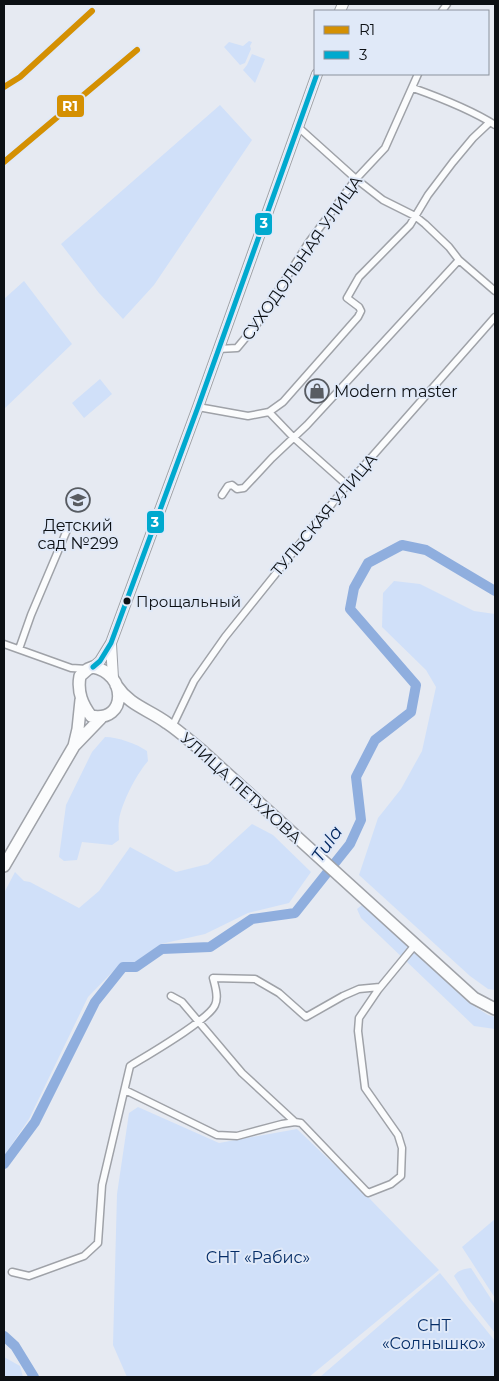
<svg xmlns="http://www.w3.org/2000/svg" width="499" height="1381" font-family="Montserrat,sans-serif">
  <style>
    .green { fill: #d0e0f9 }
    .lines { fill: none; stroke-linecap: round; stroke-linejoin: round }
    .river { stroke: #8faede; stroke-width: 10 }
    .street-casing { stroke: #9fa2a8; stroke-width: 9 }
    .primary-casing { stroke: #9fa2a8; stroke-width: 12 }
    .highway-casing { stroke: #9fa2a8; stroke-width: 14 }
    .street { stroke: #fbfcfd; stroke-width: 6 }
    .primary { stroke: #fbfcfd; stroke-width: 10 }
    .highway { stroke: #fbfcfd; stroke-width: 11 }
    .bus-1-casing { stroke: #e0e9f8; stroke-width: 9 }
    .bus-1 { stroke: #00a9ce; stroke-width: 5 }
    .rail-1-casing { stroke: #e0e9f8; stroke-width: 10 }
    .rail-1 { stroke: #d49003; stroke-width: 6 }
    .bus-dot { fill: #0c1014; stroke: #e0e9f8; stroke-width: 2 }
    .labels { text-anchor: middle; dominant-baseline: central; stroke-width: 4; stroke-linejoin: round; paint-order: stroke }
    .bus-label { font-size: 15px; fill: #0c1014; stroke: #e0e9f8; text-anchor: start }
    .street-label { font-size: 16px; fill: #0c1014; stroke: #e0e9f8 }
    .poi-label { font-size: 16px; fill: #0c1014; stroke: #e0e9f8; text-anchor: start }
    .park-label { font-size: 16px; fill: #062e68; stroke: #e0e9f8 }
    .water-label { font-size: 18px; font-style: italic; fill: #00265f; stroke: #e0e9f8 }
    .line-badge { stroke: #e0e9f8; stroke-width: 2 }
    .badge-label { font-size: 14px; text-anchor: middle; font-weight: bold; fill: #fff }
  </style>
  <rect width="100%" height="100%" fill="#e6eaf2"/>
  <path class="green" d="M249,41l3,1 -2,4 1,3 -6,14 -5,2 -16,-18 5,-5 14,4z
    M252,54l13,5 -10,24 -12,-13 4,-5z
    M220,105l32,35 -98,145 -31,34 -24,-26 -38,-49z
    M24,281l48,63 -68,65v-110z
    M100,379l12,15 -28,24 -12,-15z
    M394,581l26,3 54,27 21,3v376l-7,-1 -18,-13 -111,-101 19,-57 23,-29 21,-38 14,-64 -10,-17 -44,-43 1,-34z
    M105,737c13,0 32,7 42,14l1,10c-12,14 -26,41 -29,59 -1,6 0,14 0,20l-7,5 -30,-3 -5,18 -13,1 -5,-4 7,-52 26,-53z
    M252,824l21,11 38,37 -22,31 -41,10 -43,21 -44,10 -26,18 -14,1 -33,34 -59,122 -25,37v-263l11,-21 9,9 6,1 49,26 20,-17 31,-44 46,25 32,-8z
    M362,905l109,99 17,11 7,2v12l-21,-3 -113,-108 -4,-9z
    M138,1107l81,36 78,-14 72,69 70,72 -130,107h-182l-14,-32 4,-151 12,-81z
    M495,1219v79l-33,-51z
    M471,1268l24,37v28l-27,-34 -14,-23c4,-6 10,-7 17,-8z
    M440,1273l55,68v36h-175z
    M4,1357l16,9 3,11h-19z"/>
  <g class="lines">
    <path class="river" d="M4,1164l31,-42 60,-120 28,-35h13l26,-18 48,-2 42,-28 43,-6 55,-69 11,-24 -5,-43 19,-37 36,-28 5,-27 -66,-76 4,-21 14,-25 34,-18 24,5 69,41
      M4,1336l11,10 19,31"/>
    <g class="street-casing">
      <path id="street" d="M442,11l5,-7
        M413,88c28,10 57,21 82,37
        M297,126l59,53 27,21 32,16 10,8 24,23 10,13 36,31
        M218,349l19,-1 20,-24 52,-82 47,-63 29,-31 33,-74
        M198,407l50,9 21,-4 24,25 54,48
        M269,412l14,-10 75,-85 3,-6 -2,-4 -12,-9 12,-21 51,-52 18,-30 25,-33 20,-24 17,-16
        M222,495l6,-9 4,-1 5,4 7,-1 28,-30 35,-33 152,-165
        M4,644l67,24 16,1
        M19,649l12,-34 36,-85
        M172,727l22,-46 31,-44 122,-152 148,-168
        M171,996l11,6 60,71 53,49 6,1 67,70 23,-9 10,-8 1,-28 -4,-13 -33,-47 -7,-57 1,-13 19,-28 37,-45
        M125,1090l92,45 20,1 45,-12 13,-2
        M12,1272l17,4 55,-20 14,-13 4,-58 28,-119c16,-10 79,-46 85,-61 4,-8 0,-19 -2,-27l42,1 24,14 27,24 37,-21 16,-7 21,-2"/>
    </g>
    <g class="primary-casing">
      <path id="primary" d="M340,11l3,-7
        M111,644l2,34
        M93,667l7,-6 11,-18 87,-236 119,-333"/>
    </g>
    <g class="highway-casing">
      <path id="highway" d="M93,667c34,6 35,56 -2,49 -9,-12 -14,-24 -11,-40l8,-7z
        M116,685c14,21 32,24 51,38 12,8 23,18 34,27l273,248 21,11
        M75,745l26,-27
        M4,866l70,-120 4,-17 3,-29"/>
    </g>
    <use href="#street" class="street"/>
    <use href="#primary" class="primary"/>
    <use href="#highway" class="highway"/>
    <g class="bus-1-casing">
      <path id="bus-1" d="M93,667l7,-6 11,-18 87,-236 119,-333"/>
    </g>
    <use href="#bus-1" class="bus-1"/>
    <g class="rail-1-casing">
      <path id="rail-1" d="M4,87l16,-10 72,-66
        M4,162l133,-112"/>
    </g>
    <use href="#rail-1" class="rail-1"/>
  </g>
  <defs>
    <g id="shop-ring" transform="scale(1.25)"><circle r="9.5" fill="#e0e9f8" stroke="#585c62" stroke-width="1.5"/><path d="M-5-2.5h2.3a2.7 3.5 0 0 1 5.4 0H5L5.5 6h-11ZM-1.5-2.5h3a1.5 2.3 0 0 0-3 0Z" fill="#585c62"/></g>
    <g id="school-ring" transform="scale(1.25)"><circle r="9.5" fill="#e0e9f8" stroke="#585c62" stroke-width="1.5"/><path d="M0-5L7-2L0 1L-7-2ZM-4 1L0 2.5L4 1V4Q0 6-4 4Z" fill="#585c62"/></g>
  </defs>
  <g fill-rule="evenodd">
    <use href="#shop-ring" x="317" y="391"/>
    <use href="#school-ring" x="78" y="500"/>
  </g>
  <circle class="bus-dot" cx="127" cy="601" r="4.5"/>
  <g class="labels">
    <g class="bus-label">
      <text x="136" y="601">Прощальный</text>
    </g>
    <g class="street-label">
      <text transform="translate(302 258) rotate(-55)">СУХОДОЛЬНАЯ УЛИЦА</text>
      <text transform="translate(324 515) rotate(-50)">ТУЛЬСКАЯ УЛИЦА</text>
      <text transform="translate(241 788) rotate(42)">УЛИЦА ПЕТУХОВА</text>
    </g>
    <g class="poi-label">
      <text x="334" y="391">Modern master</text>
      <text x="78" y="525" text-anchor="middle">Детский<tspan x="78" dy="18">сад №299</tspan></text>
    </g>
    <g class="park-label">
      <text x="258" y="1257">СНТ «Рабис»</text>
      <text x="434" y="1325">СНТ<tspan x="434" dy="18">«Солнышко»</tspan></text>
    </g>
    <g class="water-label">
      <text transform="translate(327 844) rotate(-55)">Tula</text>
    </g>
  </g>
  <g class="line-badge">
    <rect x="56" y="94" width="29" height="24" rx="5" fill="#d49003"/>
    <rect x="254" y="212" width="19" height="24" rx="5" fill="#00a9ce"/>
    <rect x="146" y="510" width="19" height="24" rx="5" fill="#00a9ce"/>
  </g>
  <g class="badge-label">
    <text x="70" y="111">R1</text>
    <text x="264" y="228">3</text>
    <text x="155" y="527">3</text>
  </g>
  <rect width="499" height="1381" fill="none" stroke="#0c1014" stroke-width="10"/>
  <rect x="314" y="10" width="175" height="65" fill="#e0e9f8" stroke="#8b929d"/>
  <rect x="324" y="26" width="25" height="8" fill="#d49003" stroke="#8b929d"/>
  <text x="359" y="35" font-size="15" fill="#0c1014">R1</text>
  <rect x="324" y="51" width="25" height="8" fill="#00a9ce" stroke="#8b929d"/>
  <text x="359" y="60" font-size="15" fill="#0c1014">3</text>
</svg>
